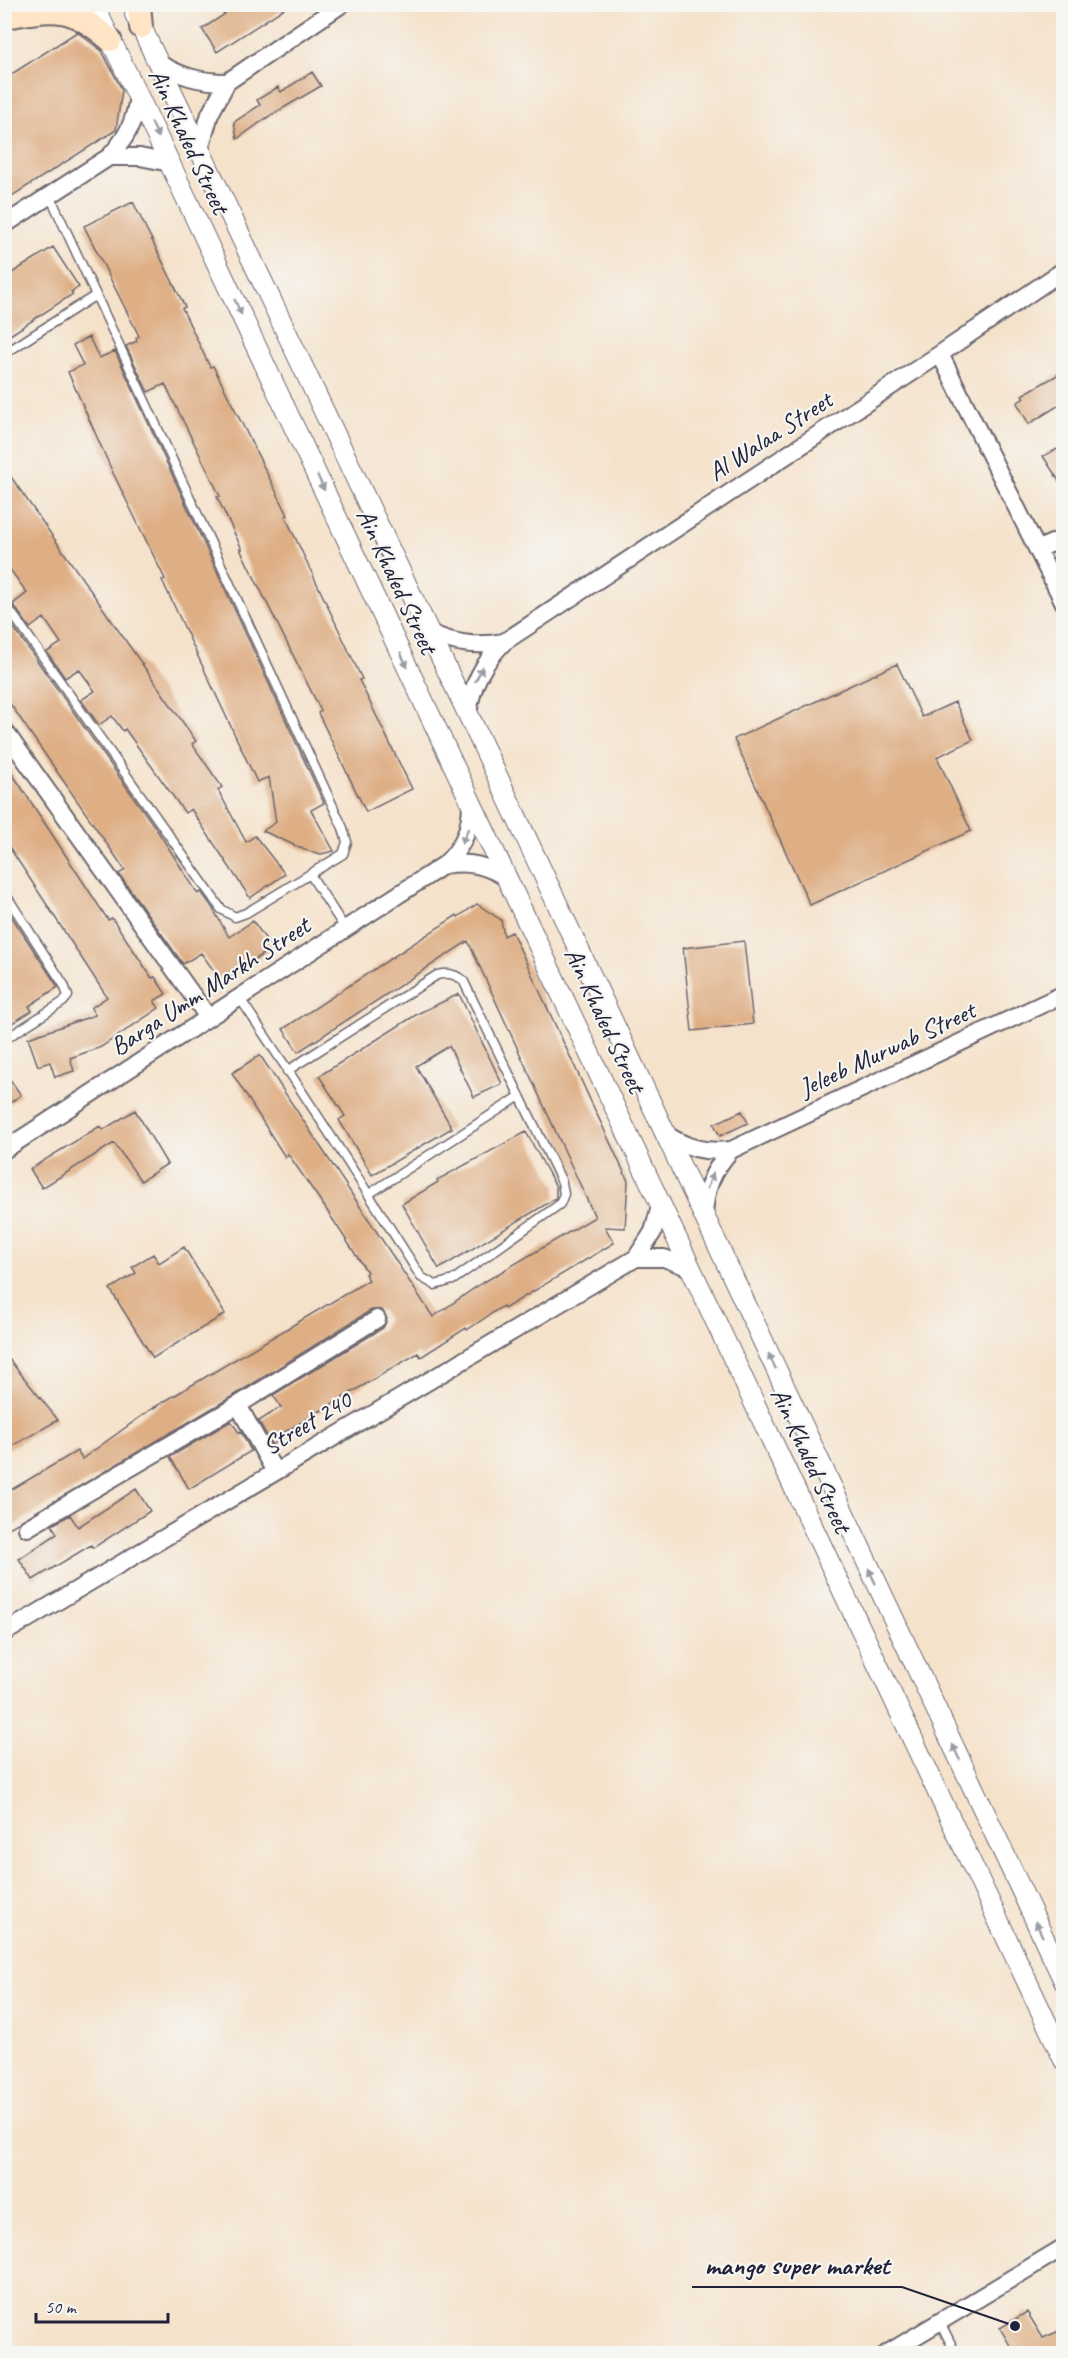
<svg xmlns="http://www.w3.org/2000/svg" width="1068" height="2358" font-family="Caveat,sans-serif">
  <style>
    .building { fill: #deae84 }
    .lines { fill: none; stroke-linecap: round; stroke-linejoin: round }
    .service-casing { stroke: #6c656d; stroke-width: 11 }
    .minor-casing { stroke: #6c656d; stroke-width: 20 }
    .tertiary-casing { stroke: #6c656d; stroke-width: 22 }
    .secondary-casing { stroke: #6c656d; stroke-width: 26 }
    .service { stroke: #fff; stroke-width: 8 }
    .minor { stroke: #fff; stroke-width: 16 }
    .tertiary { stroke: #fff; stroke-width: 20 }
    .secondary { stroke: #ffe4c6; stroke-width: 22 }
    .oneway { fill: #9c9ca7 }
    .labels { text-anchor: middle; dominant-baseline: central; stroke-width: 4.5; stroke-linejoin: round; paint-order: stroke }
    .street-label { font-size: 26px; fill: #22223b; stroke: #f6f6f2 }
    .leader { fill: none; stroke: #22223b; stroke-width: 2 }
    .callout-dot { fill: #22223b; stroke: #f6f6f2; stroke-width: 2 }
    .callout-label { font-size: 27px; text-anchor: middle; font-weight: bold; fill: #22223b; stroke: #f6f6f2; stroke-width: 4.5; stroke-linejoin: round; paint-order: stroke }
  </style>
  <rect width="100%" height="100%" fill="#f6f6f2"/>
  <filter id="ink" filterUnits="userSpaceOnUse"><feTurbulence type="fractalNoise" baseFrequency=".0167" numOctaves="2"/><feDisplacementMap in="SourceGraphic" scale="12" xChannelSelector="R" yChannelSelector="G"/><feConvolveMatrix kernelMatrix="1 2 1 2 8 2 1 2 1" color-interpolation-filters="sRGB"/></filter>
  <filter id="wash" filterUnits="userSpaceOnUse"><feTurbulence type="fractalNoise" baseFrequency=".008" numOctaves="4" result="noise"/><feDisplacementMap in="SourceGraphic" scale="24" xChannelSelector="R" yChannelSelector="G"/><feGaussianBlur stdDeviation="1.35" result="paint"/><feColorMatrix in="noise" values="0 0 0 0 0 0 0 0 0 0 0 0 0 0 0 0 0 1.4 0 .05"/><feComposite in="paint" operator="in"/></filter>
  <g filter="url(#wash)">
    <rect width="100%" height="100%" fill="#f5e2cb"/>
    <g id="blocks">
      <path class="building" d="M219,4h72l-74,48 -15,-23 23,-15z
        M77,32l25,19 20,39 -6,40 -112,71v-122z
        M312,72l9,14 -53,31 -31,22 -3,-17 26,-17 -3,-5 21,-13 3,5z
        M133,202l52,105 -3,1 28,59 3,-1 75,149 -3,1 77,163 -3,1 53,109 -46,23 -48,-99 3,-2 -81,-162h2l-25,-52 3,-1 -55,-112 -17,8 -22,-46 11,-5 -1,-3 3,-2 -55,-110z
        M53,247l26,40 -8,5 2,2 -69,45v-61z
        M89,337l10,21 16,-7 209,452 -13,7 23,41 -13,3 -16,-4 -42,-19 13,-9 -7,-45 -12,5 -71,-151 -24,-51 3,-1 -52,-106 -45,-101 15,-7 -10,-20z
        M1059,374l5,8v20l-35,22 -12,-21 7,-5 -2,-3z
        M1064,446v43l-21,-33z
        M4,467l192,274 -4,3 30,43 -4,3 28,52 9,-6 30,38 -35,24 -59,-89 -6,4 -60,-84 -2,2 -11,-15 -13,9 -18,-25 14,-9 -16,-22 -14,9 -18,-26 14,-9 -17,-25 -14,10 -17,-24 14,-11 -23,-32z
        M4,614l153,216 41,64 3,-2 9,12 19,33 24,-16 19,27 -50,34 -21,-29 -18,11 -64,-90 6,-4 -121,-175z
        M897,664l25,53 33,-15 18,38 -36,17 34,74 -161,74 -76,-166z
        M4,761l104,159 4,-2 40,60 3,-1 11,17 -12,7 5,7 -58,39 -31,11 4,13 -19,6 -5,-15 -12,4 -10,-28 67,-23 -4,-7 16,-11 -103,-158z
        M477,904l24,16 3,16 8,-4 116,249 -3,47 -20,-1 9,16 -110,66 -1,-3 -36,24 -1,-2 -45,29 -3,-4 -135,80 2,3 -13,9 -13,-24 22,-14 -8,-12 110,-67 4,-9 -5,-9h-11l-138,86 -229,135v-37l73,-43 5,8 68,-49 219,-130 -4,-6 2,-2 -41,-63 -38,-55 -3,3 -53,-84 28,-18 173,262 46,-32 116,-68 -127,-276 -170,111 -15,-23 174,-114 1,2z
        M4,905l54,82 -29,19 3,5 -28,17z
        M744,941l9,83 -61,7 -9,-83z
        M459,994l43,90 -28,13 -25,-51 -33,20 36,62 -80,47 -33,-55 6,-4 -26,-40 100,-63z
        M4,1071l17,24 -17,12z
        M135,1110l32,54 -26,17 -27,-38 -72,45 -12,-19 70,-43 3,4z
        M742,1111l6,12 -28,13 -6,-12z
        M526,1132l30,55v11l-117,71 -37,-65 36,-22 -1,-2z
        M184,1247l41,67 -72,44 -43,-69 26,-16 -4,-6 21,-13 6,9z
        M4,1353l54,67 -54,31z
        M231,1421l8,12 2,-1 10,19 -62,38 -19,-32z
        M136,1489l14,22 -57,37 -2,-3 -58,35 -14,-21 38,-25 -5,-9 18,-10 8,12z
        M1027,2312l16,26 21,-9v25h-49l-15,-26z"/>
    </g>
  </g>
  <g filter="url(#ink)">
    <use href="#blocks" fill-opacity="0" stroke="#6c656d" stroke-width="1.5"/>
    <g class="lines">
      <g class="service-casing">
        <path id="service" d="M4,354l92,-59
          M4,602l217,307 14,8 11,-4 97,-59 4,-12 -4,-14 -293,-632
          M310,874l36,56
          M4,892l60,93 4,11 -5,6 -59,38
          M239,997c62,92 123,186 182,280l14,8 18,-5 107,-76 4,-10 -2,-12 -99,-202c-9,-6 -16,-8 -26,-5l-150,96
          M369,1194l151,-98
          M940,2322l16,32"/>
      </g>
      <g class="minor-casing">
        <path id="minor" d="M157,62c22,14 43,20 70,20
          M200,149l10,-35 17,-32 115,-78
          M109,157h31l30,6
          M4,225l105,-68c18,-19 26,-36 29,-61
          M940,354l124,249
          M1038,549l26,-11
          M428,632c26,12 48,15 76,10
          M468,714c4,-30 15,-51 36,-72l436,-288 124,-84
          M4,730l204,287
          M444,865c25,-4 43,0 64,14
          M664,1133c22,15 41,20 67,17l333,-156
          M4,1150l440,-285c19,-18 27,-36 27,-63
          M704,1217c1,-28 8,-46 27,-67
          M636,1258h28l26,10
          M238,1405l139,-86
          M27,1528l211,-123 37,67
          M4,1633l632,-375 17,-26 8,-29
          M886,2354l178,-107"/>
      </g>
      <g class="tertiary-casing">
        <path id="tertiary" d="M93,4l45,92 926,1964
          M135,14l333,700 596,1267"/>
      </g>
      <g class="secondary-casing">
        <path id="secondary" d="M139,4l2,23
          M4,17c53,-8 64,-13 106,23"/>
      </g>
      <use href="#service" class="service"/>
      <use href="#minor" class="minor"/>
      <use href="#tertiary" class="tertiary"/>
      <use href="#secondary" class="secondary"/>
    </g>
    <defs><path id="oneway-solid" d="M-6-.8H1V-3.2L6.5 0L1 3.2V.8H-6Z" transform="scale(1.5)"/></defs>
    <g class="oneway">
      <use href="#oneway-solid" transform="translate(155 130) rotate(65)"/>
      <use href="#oneway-solid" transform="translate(238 307) rotate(65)"/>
      <use href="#oneway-solid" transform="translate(321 483) rotate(65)"/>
      <use href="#oneway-solid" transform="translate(404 660) rotate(65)"/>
      <use href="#oneway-solid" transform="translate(479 674) rotate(-63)"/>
      <use href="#oneway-solid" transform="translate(465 836) rotate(113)"/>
      <use href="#oneway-solid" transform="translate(710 1181) rotate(-68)"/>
      <use href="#oneway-solid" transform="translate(772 1361) rotate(-115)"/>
      <use href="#oneway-solid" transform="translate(872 1576) rotate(-115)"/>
      <use href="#oneway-solid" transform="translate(956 1752) rotate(-115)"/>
      <use href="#oneway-solid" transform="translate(1039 1929) rotate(-115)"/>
    </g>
  </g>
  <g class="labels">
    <g class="street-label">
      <text transform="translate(189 141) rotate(65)">Ain Khaled Street</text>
      <text transform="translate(770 436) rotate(-33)">Al Walaa Street</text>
      <text transform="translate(397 581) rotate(65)">Ain Khaled Street</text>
      <text transform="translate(210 986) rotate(-33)">Barga Umm Markh Street</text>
      <text transform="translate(605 1020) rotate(65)">Ain Khaled Street</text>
      <text transform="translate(887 1049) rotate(-25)">Jeleeb Murwab Street</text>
      <text transform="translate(307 1423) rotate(-31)">Street 240</text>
      <text transform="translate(811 1460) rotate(65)">Ain Khaled Street</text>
    </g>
  </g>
  <path class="leader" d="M1015 2326L902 2287H692"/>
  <circle class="callout-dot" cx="1015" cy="2326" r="6"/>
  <g class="callout-label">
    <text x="797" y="2274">mango super market</text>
  </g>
  <rect width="1068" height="2358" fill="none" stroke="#f6f6f2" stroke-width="24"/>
  <path d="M36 2313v9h132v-9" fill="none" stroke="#22223b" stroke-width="3"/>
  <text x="45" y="2313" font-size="18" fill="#22223b" stroke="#f6f6f2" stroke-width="4.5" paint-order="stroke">50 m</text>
</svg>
